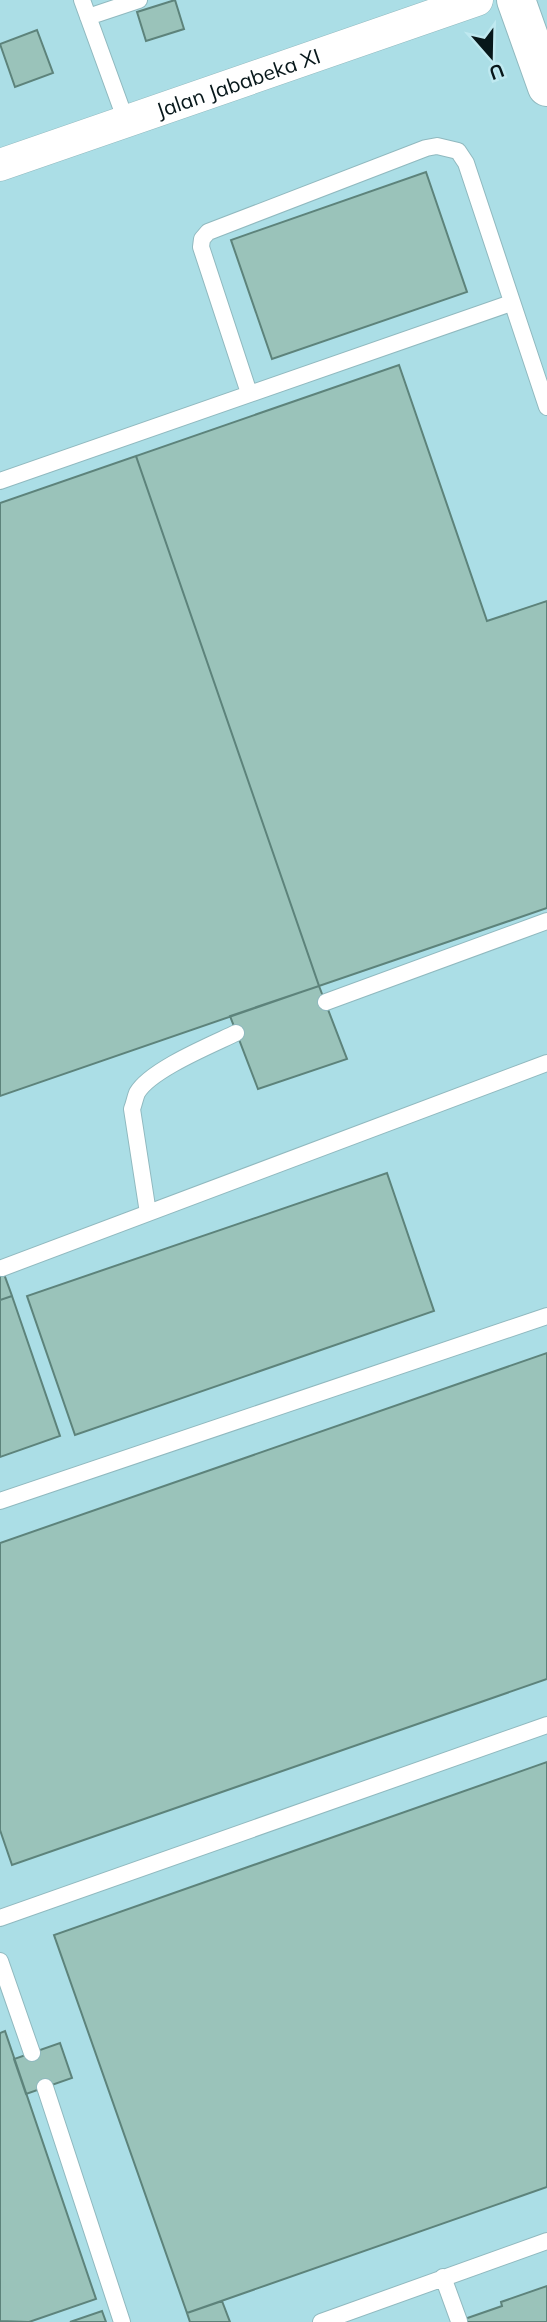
<svg xmlns="http://www.w3.org/2000/svg" width="547" height="2322" font-family="Mulish,sans-serif">
  <style>
    .built { fill: #abdee6 }
    .building { fill: #9ac3ba; stroke: #5d837b; stroke-width: 2 }
    .lines { fill: none; stroke-linecap: round; stroke-linejoin: round }
    .service-casing { stroke: #90b9bf; stroke-width: 18 }
    .minor-casing { stroke: #90b9bf; stroke-width: 33 }
    .tertiary-casing { stroke: #90b9bf; stroke-width: 40 }
    .service { stroke: #fff; stroke-width: 16 }
    .minor { stroke: #fff; stroke-width: 32 }
    .tertiary { stroke: #fff; stroke-width: 38 }
    .labels { text-anchor: middle; dominant-baseline: central; stroke-width: 6; stroke-linejoin: round; paint-order: stroke }
    .street-label { font-size: 21px; fill: #07171a; stroke: #bfe9f0 }
  </style>
  <rect width="100%" height="100%" fill="#bfe9f0"/>
  <path class="built" d="M0,0h547v2322h-547z"/>
  <path class="building" d="M175,0l9,29 -38,12 -9,-29z
    M37,30l16,43 -38,14 -15,-43z
    M426,172l41,120 -195,67 -41,-119z
    M399,365l88,256 60,-20v307l-228,78 -183,-530z
    M136,456l183,530 -319,110v-593z
    M319,986l28,73 -89,30 -28,-73z
    M387,1173l47,138 -359,124 -48,-139z
    M0,1263l12,33 -12,4z
    M12,1296l48,140 -60,21v-157z
    M547,1353v326l-535,186 -12,-35v-287z
    M547,1762v425l-360,126 -133,-378z
    M5,2031l91,268 -67,23 -29,-1v-288z
    M60,2043l12,35 -46,16 -12,-35z
    M547,2286v36h-91l46,-16 -1,-4z
    M222,2301l8,21h-40l-3,-9z
    M102,2311l4,11h-36z"/>
  <g class="lines">
    <g class="service-casing">
      <path id="service" d="M82,0l44,121
        M88,17l51,-17
        M249,393l-48,-146 1,-8 6,-7 218,-84 11,-2 21,5 8,12 81,244
        M0,481l511,-178
        M326,1002l221,-81
        M148,1213l-16,-104c2,-5 3,-11 5,-16 13,-23 74,-48 99,-60
        M2,1268l545,-205
        M0,1501l547,-185
        M0,1918l547,-193
        M0,1961l32,92
        M45,2087l77,235
        M443,2277l16,44
        M321,2322l226,-81"/>
    </g>
    <g class="minor-casing">
      <g id="minor">
        <path id="s1" d="M0,165l477,-165"/>
      </g>
    </g>
    <g class="tertiary-casing">
      <path id="tertiary" d="M516,0l31,87"/>
    </g>
    <use href="#service" class="service"/>
    <use href="#minor" class="minor"/>
    <use href="#tertiary" class="tertiary"/>
  </g>
  <g class="labels">
    <g class="street-label">
      <text stroke="none"><textPath href="#s1" startOffset="252">Jalan Jababeka XI</textPath></text>
    </g>
  </g>
  <g transform="translate(491 56) rotate(160)" stroke="#bfe9f0" stroke-width="5" paint-order="stroke">
  <path d="M0-5L12 26L0 18L-12 26Z" fill="#07171a"/>
  <text y="-10" font-size="19" font-weight="bold" text-anchor="middle" fill="#07171a">U</text>
  </g>
</svg>
